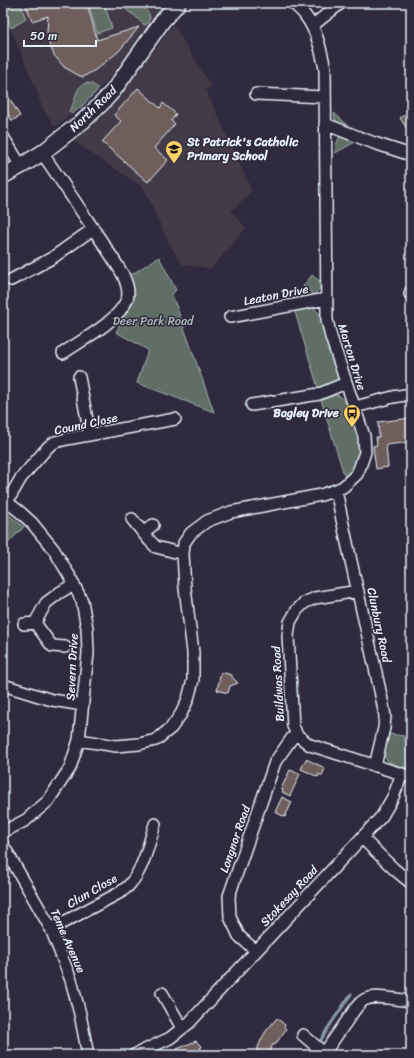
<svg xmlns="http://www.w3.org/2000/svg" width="414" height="1058" font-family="Sriracha,sans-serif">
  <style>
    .built { fill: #423a46 }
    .green { fill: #606e65; stroke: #a4b0ae }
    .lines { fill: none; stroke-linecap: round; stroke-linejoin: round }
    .stream { stroke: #8c9cac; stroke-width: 3 }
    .building { fill: #6e5f5c; stroke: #e8f1f8 }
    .street-casing { stroke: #e8f1f8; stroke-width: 14 }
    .secondary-casing { stroke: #e8f1f8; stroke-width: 18 }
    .street { stroke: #2f2a3d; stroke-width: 11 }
    .secondary { stroke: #2f2a3d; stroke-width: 15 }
    .labels { text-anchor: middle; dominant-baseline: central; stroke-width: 3; stroke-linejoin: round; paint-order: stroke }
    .street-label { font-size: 12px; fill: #e8f1f8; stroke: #2f2a3d }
    .poi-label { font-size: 12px; font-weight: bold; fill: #e8f1f8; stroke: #2f2a3d; text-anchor: start }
    .park-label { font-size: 12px; fill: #abb6b6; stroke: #2f2a3d }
  </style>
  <rect width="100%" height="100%" fill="#2f2a3d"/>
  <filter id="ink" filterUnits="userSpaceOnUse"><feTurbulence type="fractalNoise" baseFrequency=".025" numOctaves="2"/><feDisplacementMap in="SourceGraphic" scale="8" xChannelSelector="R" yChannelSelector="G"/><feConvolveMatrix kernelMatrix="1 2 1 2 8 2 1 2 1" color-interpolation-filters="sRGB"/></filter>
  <g filter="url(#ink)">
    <path class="built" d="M3,3h159l-32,48 -24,31 -25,25 -26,20 -13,-20 -7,-21 -32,-75z
      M173,24l38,62 -5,4 46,101 -21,20 15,17 -35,41 -29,-5 -14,-22 -24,-54 -71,-47 16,-15 14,-12 15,-18 29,-36z"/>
    <path class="green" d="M3,3h17l6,16 -15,9 -8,-17z
      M96,3h8l8,25 -15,5 -8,-27z
      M119,3h21l9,11 1,5 -4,6 -3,-1 -9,-9 -5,-3z
      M86,83l6,1 7,5 -18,18 -9,7 -3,-3c8,-9 4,-23 17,-28z
      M334,113l18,16 -12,-4 -5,-5z
      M343,136l14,5 -22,12 1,-8 3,-7z
      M159,257l17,33 -4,4 42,118 -77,-29 11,-33 -32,-18 19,-38 -6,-18z
      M312,275l10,8 -2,5 -6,7 -11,-9z
      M301,290l7,6 1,2 -17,3z
      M312,307l6,5 3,5 4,19 13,40c-1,10 -10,11 -19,15l-25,-82z
      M335,395l5,1 7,8 13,34 1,12 -9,22 -7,6 -24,-78z
      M3,510l21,17 -21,21z
      M389,734l15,2 7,33c-9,-3 -27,-4 -27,-16 0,-5 2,-11 2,-16z"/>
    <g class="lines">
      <path class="stream" d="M318,1045l10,-17 23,-34"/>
    </g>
    <path class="building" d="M31,3h56l10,37 42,-13 -10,12 -11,13 -23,18 -12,7 -5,-2 -14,-8 -10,-12 -5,-11 -2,-12 1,-16 -16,5 -6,-16z
      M3,88l17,28 -8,5 -9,-16z
      M138,88l22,20 3,-5 13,11 -5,7 4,3 -21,24 14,12 -20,22 -46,-40 19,-21 -7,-6z
      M411,111v24l-11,-17z
      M411,418v24l-25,3 2,22 -12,2 -3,-23 4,-1 -1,-8h3l-1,-15z
      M221,672l11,3v2l6,6 -8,3 -2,7 -11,-3z
      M306,759l19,9 -3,8 -3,-2 -1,3 -17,-8z
      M290,770l10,4 -10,22 -8,-4 1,-2 -2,-1z
      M282,797l10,5 -7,15 -10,-5z
      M277,1018l8,7 -1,2 2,2 -11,16 -2,-1 -5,11h-13l6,-15 5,-9z
      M196,1041l6,6 -2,1 1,2 -4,1v2l-6,2h-12l-2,-6z"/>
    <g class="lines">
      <g class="street-casing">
        <path id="street" d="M312,26l29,-23
          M256,94l68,3
          M325,124l49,19 37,12
          M3,137l18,29
          M42,153c16,23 32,47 48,71 11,17 23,33 33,51 3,7 7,16 4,24 -8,22 -45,41 -64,54
          M11,280l41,-22 41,-29
          M411,291l-1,3 1,1
          M230,317l96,-18
          M79,377l11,58
          M252,405l67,-11 27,-11
          M355,407l38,-10 18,-3
          M336,490c14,71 31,140 46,210l3,16 -1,12 -9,38
          M3,500l4,2 13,10 12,11 22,27 15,25 13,26 5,27 1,25 -9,87 -9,28 -22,33 -22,19 -23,12
          M7,502l14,-24 27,-31 7,-5 12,-3 108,-20
          M132,519l17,21 7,7 27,7
          M143,533l10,-8
          M358,591l-43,7 -11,5 -7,7 -7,12 -2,14 5,90 4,9 13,10 101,32
          M24,624l11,-1
          M65,647l-13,-1 -17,-23 11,-20 13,-10 15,-9
          M3,685l49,15 31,5
          M79,740l37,6 23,-2 17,-4 15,-12 10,-14 7,-15 5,-19v-28l-8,-64 -2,-34 1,-11 7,-10 16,-12 24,-9 90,-17 15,-5 7,-3 14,-13 3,-7 5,-15 -1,-16 -33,-99 -4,-17 -2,-251c-4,-19 -8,-39 -21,-55 -3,-4 -7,-7 -11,-11
          M362,838l32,31 17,14
          M3,845l27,47 21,37 20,51 9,34 8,41
          M51,929l70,-37c3,-3 7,-5 9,-8 14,-16 19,-41 25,-60
          M256,951l-17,-15 -9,-19 -1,-21 46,-134 17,-24 5,-3
          M162,993l20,35
          M303,1035l21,18
          M134,1055l36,-17 19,-15 193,-207 11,-19 9,-23
          M323,1055l30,-43c3,-4 6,-9 11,-12 12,-6 34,0 47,1"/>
      </g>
      <g class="secondary-casing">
        <path id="secondary" d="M3,176l18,-10 21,-13 41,-32 19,-18 11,-12 50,-71 15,-17"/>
      </g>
      <use href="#street" class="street"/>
      <use href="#secondary" class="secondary"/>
    </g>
  </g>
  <defs>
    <g id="school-pin" transform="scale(0.9)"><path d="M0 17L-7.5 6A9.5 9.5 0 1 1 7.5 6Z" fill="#ffd166" stroke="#2f2a3d"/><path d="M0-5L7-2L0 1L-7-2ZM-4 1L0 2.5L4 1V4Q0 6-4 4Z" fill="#111"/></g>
    <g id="bus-pin" transform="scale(0.9)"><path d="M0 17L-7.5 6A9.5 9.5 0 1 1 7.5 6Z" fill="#ffd166" stroke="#2f2a3d"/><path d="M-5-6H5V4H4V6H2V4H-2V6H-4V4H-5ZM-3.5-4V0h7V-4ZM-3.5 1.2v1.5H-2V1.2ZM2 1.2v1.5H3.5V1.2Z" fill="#111"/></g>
  </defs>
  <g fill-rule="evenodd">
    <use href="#school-pin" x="174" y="149"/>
    <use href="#bus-pin" x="352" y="413"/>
  </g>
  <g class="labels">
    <g class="street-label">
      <text transform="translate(93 109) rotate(-44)">North Road</text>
      <text transform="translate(276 295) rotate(-11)">Leaton Drive</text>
      <text transform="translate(352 357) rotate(73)">Marton Drive</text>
      <text transform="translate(86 424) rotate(-12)">Cound Close</text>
      <text transform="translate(379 625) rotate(78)">Clunbury Road</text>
      <text transform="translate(72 667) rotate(-87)">Severn Drive</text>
      <text transform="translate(278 684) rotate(-93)">Buildwas Road</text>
      <text transform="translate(235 839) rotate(-71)">Longnor Road</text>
      <text transform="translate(92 891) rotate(-30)">Clun Close</text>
      <text transform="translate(289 896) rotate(-47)">Stokesay Road</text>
      <text transform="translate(68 941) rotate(66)">Teme Avenue</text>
    </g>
    <g class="poi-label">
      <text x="187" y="142">St Patrick's Catholic<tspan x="187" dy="14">Primary School</tspan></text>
      <text x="339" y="413" text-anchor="end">Bagley Drive</text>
    </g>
    <g class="park-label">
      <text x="153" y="321">Deer Park Road</text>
    </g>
  </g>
  <rect width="414" height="1058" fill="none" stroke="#2f2a3d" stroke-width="16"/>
  <rect x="8" y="8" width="398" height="1042" fill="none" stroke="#e8f1f8" stroke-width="1.5" filter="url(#ink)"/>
  <path d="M24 40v6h72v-6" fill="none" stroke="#e8f1f8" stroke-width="2"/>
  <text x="30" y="40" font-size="12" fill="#e8f1f8" stroke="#2f2a3d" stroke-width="3" paint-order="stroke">50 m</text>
</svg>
